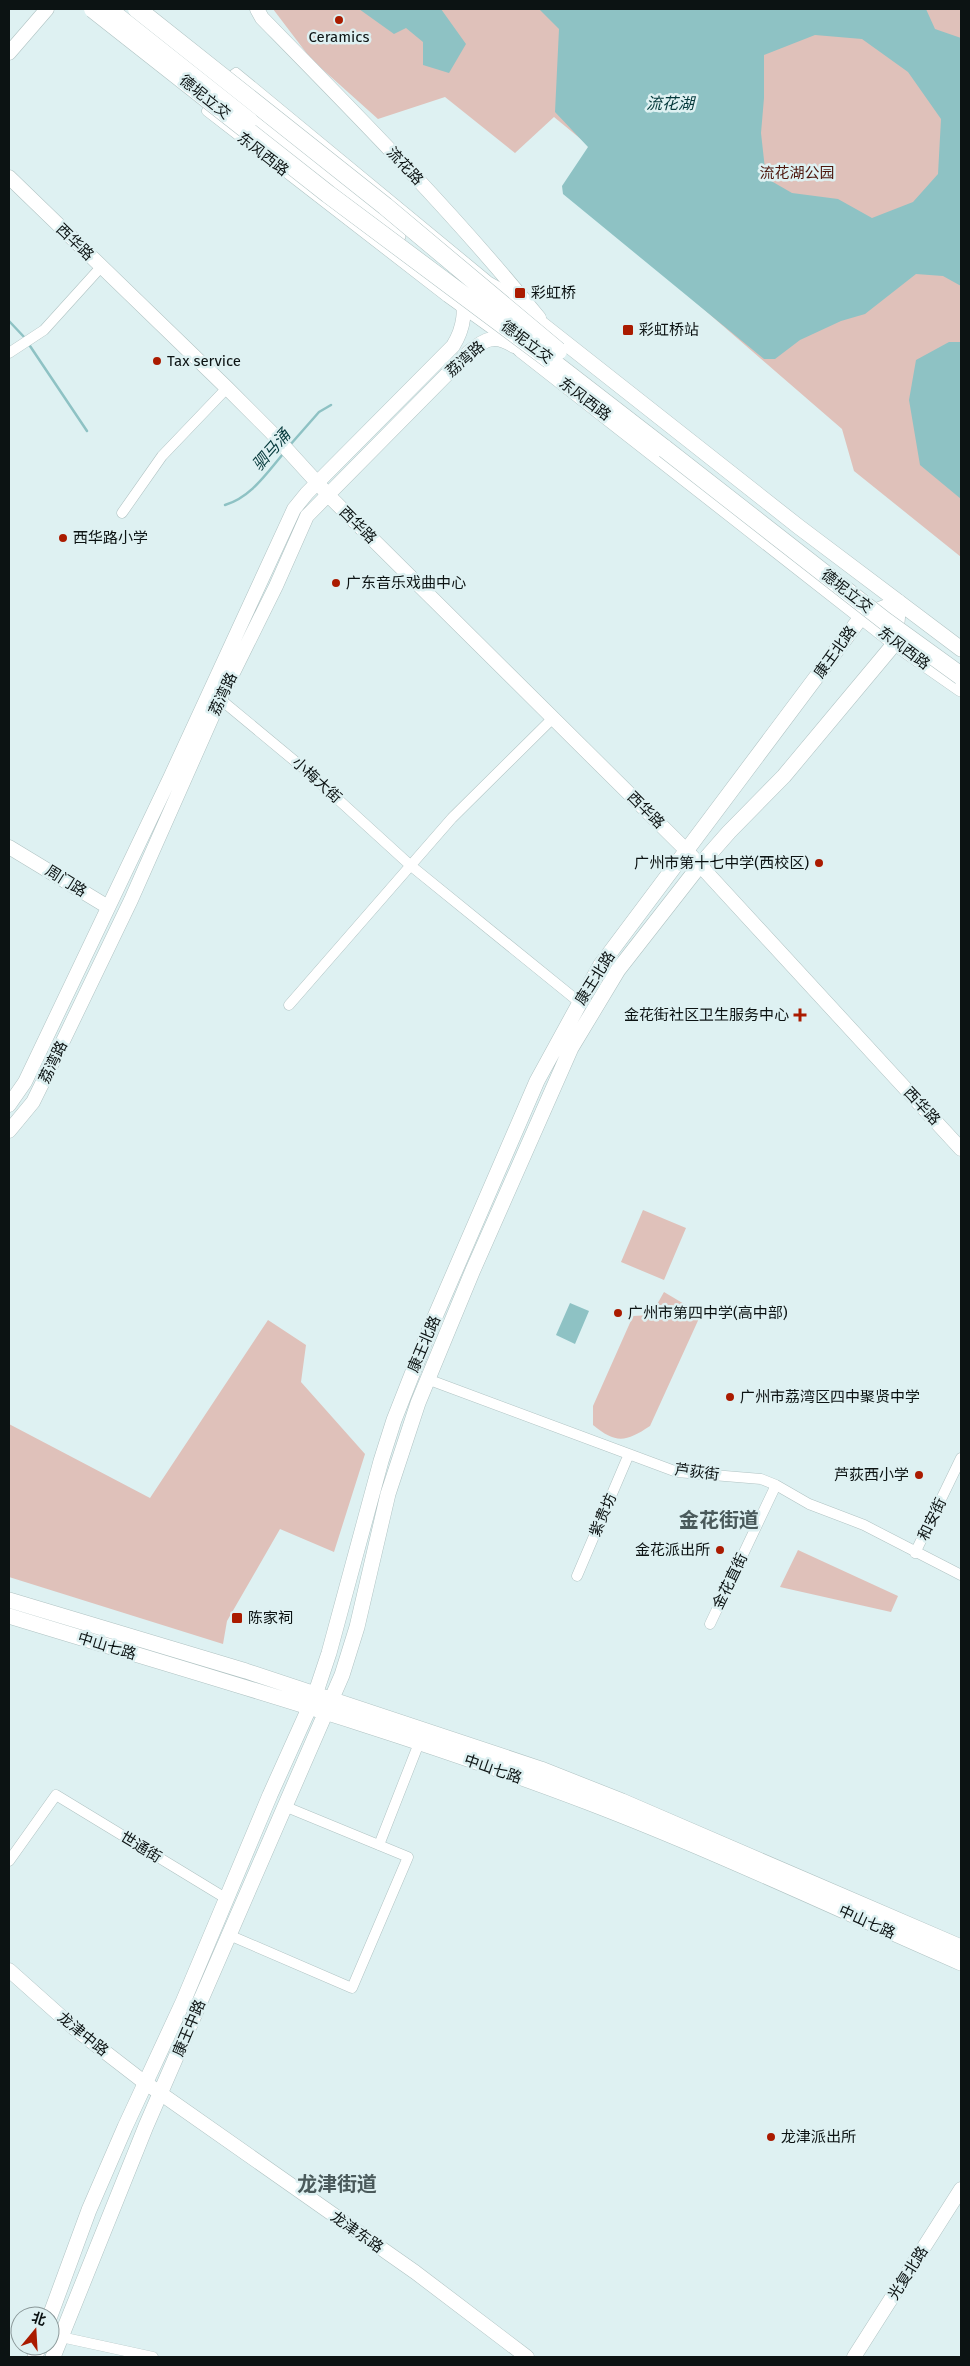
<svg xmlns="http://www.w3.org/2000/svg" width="970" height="2366" font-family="'Fira Sans','Noto Sans SC',sans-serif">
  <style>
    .green { fill: #dfc1ba }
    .water { fill: #8ec2c4; fill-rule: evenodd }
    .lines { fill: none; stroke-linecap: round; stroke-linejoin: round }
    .stream { stroke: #8ec2c4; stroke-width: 2.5 }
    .street-casing { stroke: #b0c3c3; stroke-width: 11 }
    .secondary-casing { stroke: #b0c3c3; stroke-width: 15 }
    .primary-casing { stroke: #b0c3c3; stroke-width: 16 }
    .highway-casing { stroke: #b0c3c3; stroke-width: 19 }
    .street { stroke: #fff; stroke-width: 10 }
    .secondary { stroke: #fff; stroke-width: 14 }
    .primary { stroke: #fff; stroke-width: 15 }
    .highway { stroke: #fff; stroke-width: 18 }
    .primary-bridge-casing { stroke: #b0c3c3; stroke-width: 16; stroke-linecap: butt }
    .highway-bridge-casing { stroke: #b0c3c3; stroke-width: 19; stroke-linecap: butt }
    .primary-bridge { stroke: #fff; stroke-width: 15 }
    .highway-bridge { stroke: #fff; stroke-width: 18 }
    .poi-dot { fill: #aa1b00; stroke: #def1f2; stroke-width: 2 }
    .labels { text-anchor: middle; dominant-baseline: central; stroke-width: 5; stroke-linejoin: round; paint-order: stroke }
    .poi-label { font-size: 15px; fill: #0c1313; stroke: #def1f2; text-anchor: start }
    .street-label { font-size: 15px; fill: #0c1313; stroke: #def1f2 }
    .park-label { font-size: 15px; fill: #4d170d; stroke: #def1f2 }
    .water-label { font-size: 16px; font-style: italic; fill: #04383a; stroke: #def1f2 }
    .district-label { font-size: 20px; font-weight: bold; fill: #4a5a5b; stroke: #def1f2 }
  </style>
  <rect width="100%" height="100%" fill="#def1f2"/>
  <path class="green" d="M273,9h688v548l-107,-86 -12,-42 -270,-234 27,-41 -45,-37 -39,36 -70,-56 -67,22 -67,-60z
    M643,1210l43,18 -22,52 -43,-18z
    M664,1292l37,22 -51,112c-24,16 -34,18 -57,-1v-19l40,-90 18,-1z
    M268,1320l38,25 -5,37 64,72 -31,98 -54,-23 -53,92 -4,23 -214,-67v-153l141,74z
    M798,1550l100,46 -7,16 -111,-25z"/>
  <path class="water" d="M359,9h82l25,35 -17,29 -26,-8v-23l-17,-14 -12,6z
    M539,9h387l9,20 26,9v248l-18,-10 -27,-2 -51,40 -24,7 -41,19 -25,19h-11l-201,-165 -1,-8 26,-39 -33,-35 4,-83zM815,35l47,4 46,33 33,47 -3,55 -25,28 -41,16 -34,-19 -46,-6 -26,-15 -5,-45 3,-35v-43z
    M949,342h12v157l-41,-34 -11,-65 7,-40z
    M570,1303l19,8 -14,33 -19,-9z"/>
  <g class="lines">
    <path class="stream" d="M9,321l16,17
      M28,343l59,88
      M290,445l29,-33 12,-7
      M225,505c26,-8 41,-31 58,-51"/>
    <g class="street-casing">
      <path id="street" d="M224,82l12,-9 251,207
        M214,99l-7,12 240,186 60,43
        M9,353l35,-23 57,-63
        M122,513l40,-57 65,-68
        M220,699l88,73 102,93 169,137
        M289,1005l163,-187 101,-100
        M427,1379l250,93 84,7 15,6 33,19 55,21 97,50
        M915,1553l46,-95
        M577,1576l52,-122
        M710,1624l66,-139
        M379,1845l40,-102
        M9,1861l47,-66 171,104
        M229,1935l123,53 56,-131 -124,-51
        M61,2337l92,20"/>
    </g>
    <g class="secondary-casing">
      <path id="secondary" d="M257,9l5,9c95,97 191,194 277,300
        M9,53l38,-44
        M9,177l218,211 44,44 61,67 354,351 275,299
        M9,847l99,60
        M9,1105l16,-23 145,-304 124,-269 13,-16 146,-147c10,-16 16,-40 4,-57
        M9,1131l24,-29 30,-61 68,-141 89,-201 56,-113 31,-70 162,-164c17,-14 26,-18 45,-6
        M9,1970l65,58 66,51 275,193 112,85
        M854,2357l107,-168"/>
    </g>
    <g class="primary-casing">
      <path id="primary" d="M250,120l148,116
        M479,279l18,10 302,238 162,122
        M503,332l18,18 374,293 66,46
        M9,1600l237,71 295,98 81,32 339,146
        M9,1616c193,59 389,114 578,186 126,48 250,107 374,161
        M50,2316l39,-106 36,-83 58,-125 87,-207 45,-100 14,-42 52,-192 13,-41 37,-94 106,-245 63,-115 262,-350 37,-14
        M35,2357l4,-11
        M53,2357l93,-231 196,-451 15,-48 31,-133 30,-91 55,-133 98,-222 47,-78 82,-105 29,-33 55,-56 111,-133 4,-41"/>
    </g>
    <g class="highway-casing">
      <path id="highway" d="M550,360l115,89"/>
    </g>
    <use href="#street" class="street"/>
    <use href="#secondary" class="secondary"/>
    <use href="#primary" class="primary"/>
    <use href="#highway" class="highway"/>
    <g class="primary-bridge-casing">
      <path id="primary-bridge" d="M110,9l140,111"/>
    </g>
    <g class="highway-bridge-casing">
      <path id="highway-bridge" d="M93,9l235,185 222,166
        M137,9l248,197 173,145
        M665,449l220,172 76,55"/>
    </g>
    <use href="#primary-bridge" class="primary-bridge"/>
    <use href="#highway-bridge" class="highway-bridge"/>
  </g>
  <g class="poi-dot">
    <circle cx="339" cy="20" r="5"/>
    <rect x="514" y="287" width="12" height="12" rx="2.5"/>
    <rect x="622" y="324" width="12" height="12" rx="2.5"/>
    <circle cx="157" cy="361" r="5"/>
    <circle cx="63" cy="538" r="5"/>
    <circle cx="336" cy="583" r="5"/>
    <circle cx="819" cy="863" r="5"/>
    <path d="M797.5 1007.5h5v5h5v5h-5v5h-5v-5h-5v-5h5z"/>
    <circle cx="618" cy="1313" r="5"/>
    <circle cx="730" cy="1397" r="5"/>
    <circle cx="919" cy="1475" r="5"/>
    <circle cx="720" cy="1550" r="5"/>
    <rect x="231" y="1612" width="12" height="12" rx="2.5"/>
    <circle cx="771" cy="2137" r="5"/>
  </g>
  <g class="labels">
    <g class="poi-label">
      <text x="339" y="37" text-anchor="middle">Ceramics</text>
      <text x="531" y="293">彩虹桥</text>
      <text x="639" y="330">彩虹桥站</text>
      <text x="167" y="361">Tax service</text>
      <text x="73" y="538">西华路小学</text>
      <text x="346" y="583">广东音乐戏曲中心</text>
      <text x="809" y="863" text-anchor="end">广州市第十七中学(西校区)</text>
      <text x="789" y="1015" text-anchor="end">金花街社区卫生服务中心</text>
      <text x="628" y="1313">广州市第四中学(高中部)</text>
      <text x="740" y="1397">广州市荔湾区四中聚贤中学</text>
      <text x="909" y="1475" text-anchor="end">芦荻西小学</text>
      <text x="710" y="1550" text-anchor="end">金花派出所</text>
      <text x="248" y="1618">陈家祠</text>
      <text x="781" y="2137">龙津派出所</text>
    </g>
    <g class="street-label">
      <text transform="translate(205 97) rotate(39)">德坭立交</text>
      <text transform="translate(263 154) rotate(38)">东风西路</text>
      <text transform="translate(405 166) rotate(47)">流花路</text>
      <text transform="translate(75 242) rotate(44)">西华路</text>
      <text transform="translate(527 342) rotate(37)">德坭立交</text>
      <text transform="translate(465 359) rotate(-41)">荔湾路</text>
      <text transform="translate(585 399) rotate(37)">东风西路</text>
      <text transform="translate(358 525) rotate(45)">西华路</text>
      <text transform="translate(847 591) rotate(38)">德坭立交</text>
      <text transform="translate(904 648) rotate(37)">东风西路</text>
      <text transform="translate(835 652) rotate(-54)">康王北路</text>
      <text transform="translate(223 694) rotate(-65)">荔湾路</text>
      <text transform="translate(317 780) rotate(42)">小梅大街</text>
      <text transform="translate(646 810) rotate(45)">西华路</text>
      <text transform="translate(66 881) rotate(32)">周门路</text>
      <text transform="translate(595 978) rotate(-58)">康王北路</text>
      <text transform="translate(53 1062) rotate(-64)">荔湾路</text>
      <text transform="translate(922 1106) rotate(47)">西华路</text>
      <text transform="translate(424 1344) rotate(-67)">康王北路</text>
      <text transform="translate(697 1472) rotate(7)">芦荻街</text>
      <text transform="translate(603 1515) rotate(-67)">紫贵坊</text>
      <text transform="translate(932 1519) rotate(-64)">和安街</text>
      <text transform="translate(730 1581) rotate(-64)">金花直街</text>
      <text transform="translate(107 1646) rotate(17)">中山七路</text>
      <text transform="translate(493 1769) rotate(19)">中山七路</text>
      <text transform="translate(141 1847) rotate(31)">世通街</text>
      <text transform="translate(867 1922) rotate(24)">中山七路</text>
      <text transform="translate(189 2028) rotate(-67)">康王中路</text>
      <text transform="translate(83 2034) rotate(39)">龙津中路</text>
      <text transform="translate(357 2232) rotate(35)">龙津东路</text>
      <text transform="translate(908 2273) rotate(-58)">光复北路</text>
    </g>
    <g class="park-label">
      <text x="797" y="173">流花湖公园</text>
    </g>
    <g class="water-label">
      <text x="670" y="103">流花湖</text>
      <text transform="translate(271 450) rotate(-49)">驷马涌</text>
    </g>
    <g class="district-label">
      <text x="719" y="1520">金花街道</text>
      <text x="337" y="2184">龙津街道</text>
    </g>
  </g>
  <rect width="970" height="2366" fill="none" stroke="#0c1313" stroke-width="20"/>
  <g transform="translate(35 2331) rotate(18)"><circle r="24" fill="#def1f2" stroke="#8a9899"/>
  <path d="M0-4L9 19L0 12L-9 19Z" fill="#aa1b00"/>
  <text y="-8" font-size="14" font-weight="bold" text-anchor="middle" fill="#0c1313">北</text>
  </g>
</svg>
